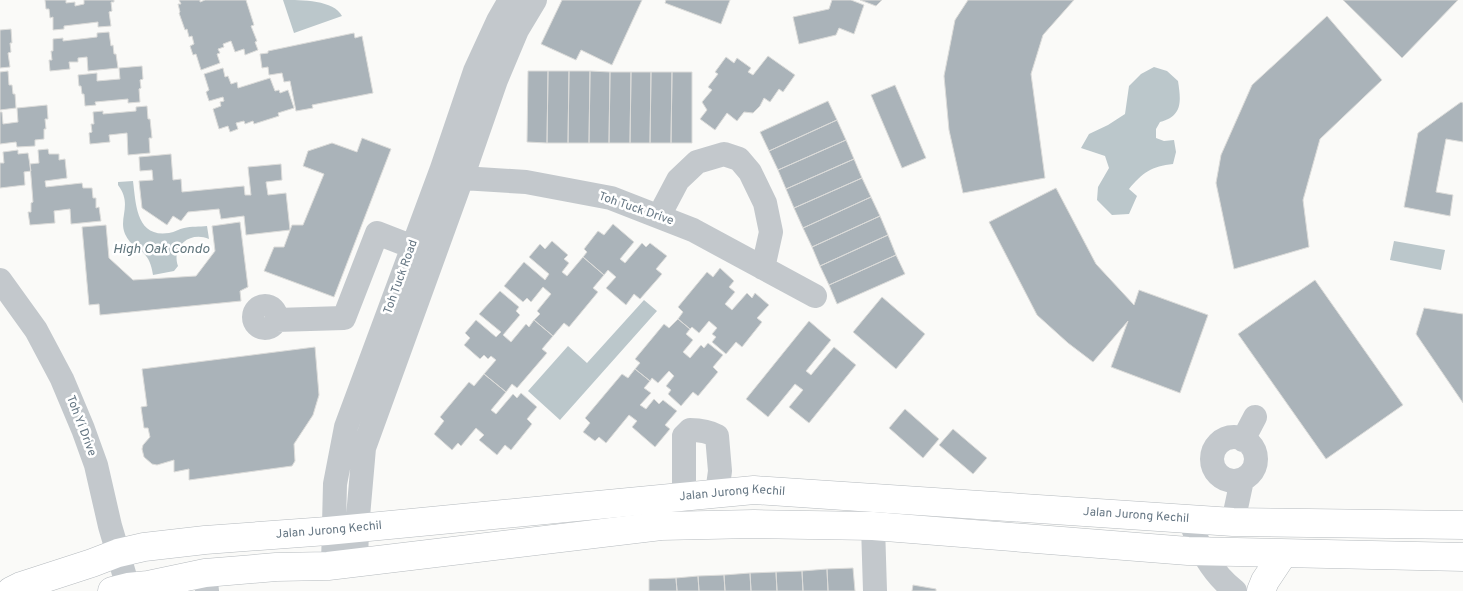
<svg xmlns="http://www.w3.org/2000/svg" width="1463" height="591" font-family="Overpass,sans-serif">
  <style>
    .water { fill: #bbc7cb }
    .building { fill: #aab3b9; stroke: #dcdcda }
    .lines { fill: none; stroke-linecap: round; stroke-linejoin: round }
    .major-casing { stroke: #b5babe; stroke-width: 29 }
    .minor { stroke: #c3c8cc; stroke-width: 24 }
    .major { stroke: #fff; stroke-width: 28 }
    .labels { text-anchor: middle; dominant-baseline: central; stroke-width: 5; stroke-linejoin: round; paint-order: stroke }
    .street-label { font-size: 12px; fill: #657683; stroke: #fff }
    .water-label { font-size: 14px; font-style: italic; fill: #60757c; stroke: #fff }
  </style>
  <rect width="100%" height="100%" fill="#fafaf8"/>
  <path class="water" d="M283,0c19,0 51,0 59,16l-48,17z
    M1154,67l13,4 11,10c3,20 5,35 -18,41l-4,7v9l8,3 10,-1 2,12 -3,12c-21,2 -31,9 -44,25l8,7 -8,18 -17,1 -15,-15 1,-13 11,-19 -4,-12 -24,-8 8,-14 19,-9 17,-11 4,-28 12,-12z
    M133,181c3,23 3,57 36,52 6,-1 10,-4 15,-5 7,-2 16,-1 23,-2l2,13c-19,-8 -38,7 -31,27l-4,5 -21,4c-4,-29 -20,-23 -28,-41 -7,-17 8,-29 -7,-49v-3z
    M1394,241l51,9 -4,20 -51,-10z
    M644,300l13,11 -97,109 -32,-29 40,-45 19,17z"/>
  <path class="building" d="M45,0h21v3l9,-1v4l9,-2v-4h30v2h-3l1,9 -3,1 2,14 -13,1v-5l-34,4v3l-11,1v-13l-3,1 -1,-9h-3z
    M179,0h21v2l5,-2h41l8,25 -3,1 6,15 -2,1 3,8 -13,5 -1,-6 -9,3 -4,-11 -8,3 1,3 -6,2 2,4 -3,1 3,9 -19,7 -5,-16 -3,1 -3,-9 4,-2 -2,-8 -3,1 -2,-8 -2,1 -6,-17 1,-1 -2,-8h3z
    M562,0h80l-30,65 -31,-15 -5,10 -35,-16z
    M666,0h64l-9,24 -56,-21z
    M832,0h19l13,5 -10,29 -15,-6 -3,7 -37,9 -6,-27 36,-8z
    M860,0h22l-6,6z
    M968,0h106l-31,35 -12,39 14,104 -82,15 -14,-63 -5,-54 11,-56z
    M1343,0h115l-56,58z
    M1327,16l55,64 -62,59 -17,61 6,47 -75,22 -18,-86 5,-28 31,-70z
    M11,29l1,14h-2l1,9 -3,1 2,14 -10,1v-38z
    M109,32l2,14 2,-1 1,9h2l2,14 -30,3 -1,-14 -9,1v4h-9l1,7 -20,2 -1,-11h3l-1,-9h2v-12l10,-1v3l34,-4v-4z
    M354,33l1,5 7,-2 11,57 -61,12 1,3 -17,3 -6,-30 -6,1 -2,-9 -13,2 -1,-8 -6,1 -2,-14 8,-1v-2z
    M768,56l27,19 -12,17 -4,-3 -9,13 -6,-4 -4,8 -7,7 -9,-1 -7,9 -10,-8 -12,17 -15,-11 7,-9 -5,-8 10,-12 -4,-3 10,-13 -3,-2 11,-15 8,6 3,-5 14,10 -3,4 5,3z
    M142,66l1,13 -3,1 1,8 -2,1 1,13 -12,1v-4l-33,3 1,3 -11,1 -1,-12h-2l-1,-8h-2l-1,-11 19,-2v8l23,-2 -1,-11z
    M223,68l2,9 3,-1 3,8 6,-2 1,6 32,-10 5,13 4,-1 1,3 8,-3 6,18 -16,5 1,3 -25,8 -1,-3 -8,3 -1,-3 -8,2 2,6 -8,3 -2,-6 -9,3 -6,-20 8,-3 -1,-4 4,-1 -1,-4 -14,4 -3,-9 3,-2 -5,-16z
    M8,71l1,14h3l1,9h2l1,14 -16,2v-38z
    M528,71h20l-1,72 -20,-1z
    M548,71h21l-1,72h-21z
    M569,71h21l-1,72h-21z
    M590,71l20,1 -1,71h-20z
    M610,72h21l-1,71h-21z
    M631,72h20l-1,71h-20z
    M651,72h21l-1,71h-21z
    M672,72h20v71h-21z
    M895,85l31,73 -24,10 -31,-73z
    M828,101l9,19 -68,31 -9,-19z
    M1461,102l2,1v39l-17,-3 -10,53 17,3 -3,21 -46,-9 14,-74z
    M47,105l1,14h-3l1,10h-2v10l-9,1v6l-18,1 -1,-5 -16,2v-32h2l1,12 15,-2 -1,-14z
    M147,106l1,13h2l2,19h-3l1,15 -22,2 -1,-22 -18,2 1,7 -20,2 -1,-11 3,-1 -1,-8h3l-1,-12 10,-1v3l33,-3v-4z
    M837,120l9,20 -68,30 -9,-19z
    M362,138l29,11 -57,148 -70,-26 10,-24h10l8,-22h11l21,-51 -21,-8 5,-15 24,-8 25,9z
    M846,140l8,19 -68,30 -8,-19z
    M48,149l1,5h10v6l6,-1 2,19 -22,3 1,6 36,-4 1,5h9l1,10h3v10l3,-1 2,14 -30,3 -1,-15 -16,2 1,12 -25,2 -2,-13h3v-9l2,-1 -3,-38 9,-1 -1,-13z
    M18,150v4l10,-1 3,18 -7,1 1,13 -25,3v-25h4l-1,-11z
    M171,154l2,26 8,-1 1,13 62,-6 1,9h6l-3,-28 33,-3 1,16 -16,2 2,13 18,-2 4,37 -44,5 -2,-19 -23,3 -2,-10 -31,3 -7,9 -8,-5 -6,9 -25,-17 -3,-27 14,-1 -1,-10 -12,1 -1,-14z
    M854,159l8,19 -68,30 -8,-19z
    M862,178l9,19 -68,31 -9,-20z
    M1056,188l40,76 38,41 5,-15 69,25 -28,78 -69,-26 17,-46 -35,41 -25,-19 -31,-28 -48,-93z
    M871,197l9,19 -68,31 -9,-19z
    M880,216l8,19 -68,31 -8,-19z
    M240,222l8,65 -8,4 1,10 -141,14 -1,-11 -10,1 -7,-78 24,-2 3,33 24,22 63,-4 19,-25 -3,-25z
    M613,224l21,18 -14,17 5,4 17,-20 4,4 4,-4 17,13 -11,13 6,5 -22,25 -6,-5 -8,11 -20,-17 10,-11 -8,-7 -4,5 -21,-18 4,-5 -3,-3 14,-18 6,4z
    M888,235l8,20 -67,30 -9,-19z
    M552,241l16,14 -4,4 5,4 -7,9 5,4 16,-19 21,18 -11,13 5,4 -29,35 -5,-4 -11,13 -19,-16 6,-6 -3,-3 14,-17 -8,-7 -12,15 -4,-4 -4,4 -19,-16 20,-24 21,18 4,-6 -20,-17 11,-13 5,5z
    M896,255l9,19 -68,30 -8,-19z
    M720,268l14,13 -5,6 6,5 -10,12 7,6 15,-17 5,5 3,-5 14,12 -12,13 5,4 -20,25 -6,-5 -10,12 -14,-12 4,-5 -4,-3 5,-6 -8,-7 -10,12 -7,-6 -2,2 -12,-10 5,-7 -5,-5 29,-35 6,5z
    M1315,280l88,125 -77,54 -88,-125z
    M500,291l19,16 -3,4 4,4 -17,20 8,7 15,-18 3,3 5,-7 19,16 -11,13 5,4 -30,35 -5,-4 -6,8 -22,-18 12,-14 -5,-4 -3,3 -4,-4 -4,4 -16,-14 6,-7 -5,-5 11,-13 20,17 5,-5 -22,-18z
    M882,297l43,37 -29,35 -43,-37z
    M1424,308l39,6v89l-47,-69z
    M678,319l12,10 -4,5 7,6 -10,12 7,6 11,-13 3,3 4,-5 15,12 -10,12 5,5 -20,24 -5,-4 -12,14 -13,-12 3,-4 -5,-4 8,-10 -5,-5 -11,12 -6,-5 -2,3 -15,-12 5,-6 -5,-4 29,-35 5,4z
    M809,321l22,19 -25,31 5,4 23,-28 22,18 -47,58 -20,-16 14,-17 -8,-6 -27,33 -22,-18z
    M315,347l4,48 -6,20 -19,29 1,17 -3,5 -103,14v-11l-15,3v-12l-17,5 -5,-1 -8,-7 -2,-8 1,-4 7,-8 -2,-9h-4l-3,-21 6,-1 -5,-37z
    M635,369l15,12 -6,7 7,5 -11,12 6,4 8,-10 5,5 4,-4 14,11 -12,14 5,4 -15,18 -23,-20 5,-6 -8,-6 -23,28 -7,-6 -4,4 -12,-9 7,-9 -5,-5 37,-44 6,4z
    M484,374l22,18 -15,18 5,4 17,-20 4,4 4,-5 16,14 -10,12 5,5 -21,26 -6,-5 -8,10 -18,-15 5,-5 -8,-7 -15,18 -3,-3 -6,7 -18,-16 10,-13 -4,-4 29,-35 5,4z
    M905,409l34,30 -16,19 -34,-30z
    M953,429l34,29 -14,16 -34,-29z
    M853,568l2,23h-27l-1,-22z
    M827,569l1,22h-25l-1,-20z
    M802,571l1,20h-26l-1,-19z
    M776,572l1,19h-26l-1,-18z
    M750,573l1,18h-26l-1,-16z
    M724,575l1,16h-26l-1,-15z
    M698,576l1,15h-22l-1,-13z
    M676,578l1,13h-28v-12z
    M913,585l23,4v2h-24z"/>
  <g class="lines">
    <g class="major-casing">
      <g id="major">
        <path id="s1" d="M11,591l10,-5 71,-23 26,-10 26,-6 61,-7 122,-9 427,-41 479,32 230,3"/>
        <path d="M112,591l16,-4 20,-2 57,-12 71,-6 52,-1 333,-40 93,-2 119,2 315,25 275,6"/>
        <path d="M1261,591l4,-10 18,-27"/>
      </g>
    </g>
    <path class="minor" d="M447,173l15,5 64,4 85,16 82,32 122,66
      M659,216l19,-36 19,-18 27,-8 15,5 11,13 15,31 6,29 -8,36
      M0,280l36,50 26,49 21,50 13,36 14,61 18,61
      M254 317a11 11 0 1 1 22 0a11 11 0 1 1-22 0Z
      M276,320l68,-2 33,-85 36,14
      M1212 459a22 22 0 1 1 44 0a22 22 0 1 1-44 0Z
      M1243,440l12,-23
      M684,496v-60l6,-6c9,0 18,1 27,6l3,35 -3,22
      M1191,519c5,27 22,55 44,72
      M1233,522l9,-42
      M873,526l2,65
      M356,563l1,-35 7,-80 98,-270 34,-98 21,-50 18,-30
      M333,565l2,-81 11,-57 95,-256 34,-100 23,-50 12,-21
      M205,573l2,18"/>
    <use href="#major" class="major"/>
  </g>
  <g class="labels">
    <g class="street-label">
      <text transform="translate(636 209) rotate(19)">Toh Tuck Drive</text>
      <text transform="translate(401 277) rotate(-70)">Toh Tuck Road</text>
      <text transform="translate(81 426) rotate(69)">Toh Yi Drive</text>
      <text stroke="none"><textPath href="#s1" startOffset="731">Jalan Jurong Kechil</textPath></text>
      <text stroke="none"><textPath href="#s1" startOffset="1136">Jalan Jurong Kechil</textPath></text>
      <text stroke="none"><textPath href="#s1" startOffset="326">Jalan Jurong Kechil</textPath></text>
    </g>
    <g class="water-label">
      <text x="161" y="249">High Oak Condo</text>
    </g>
  </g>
</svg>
